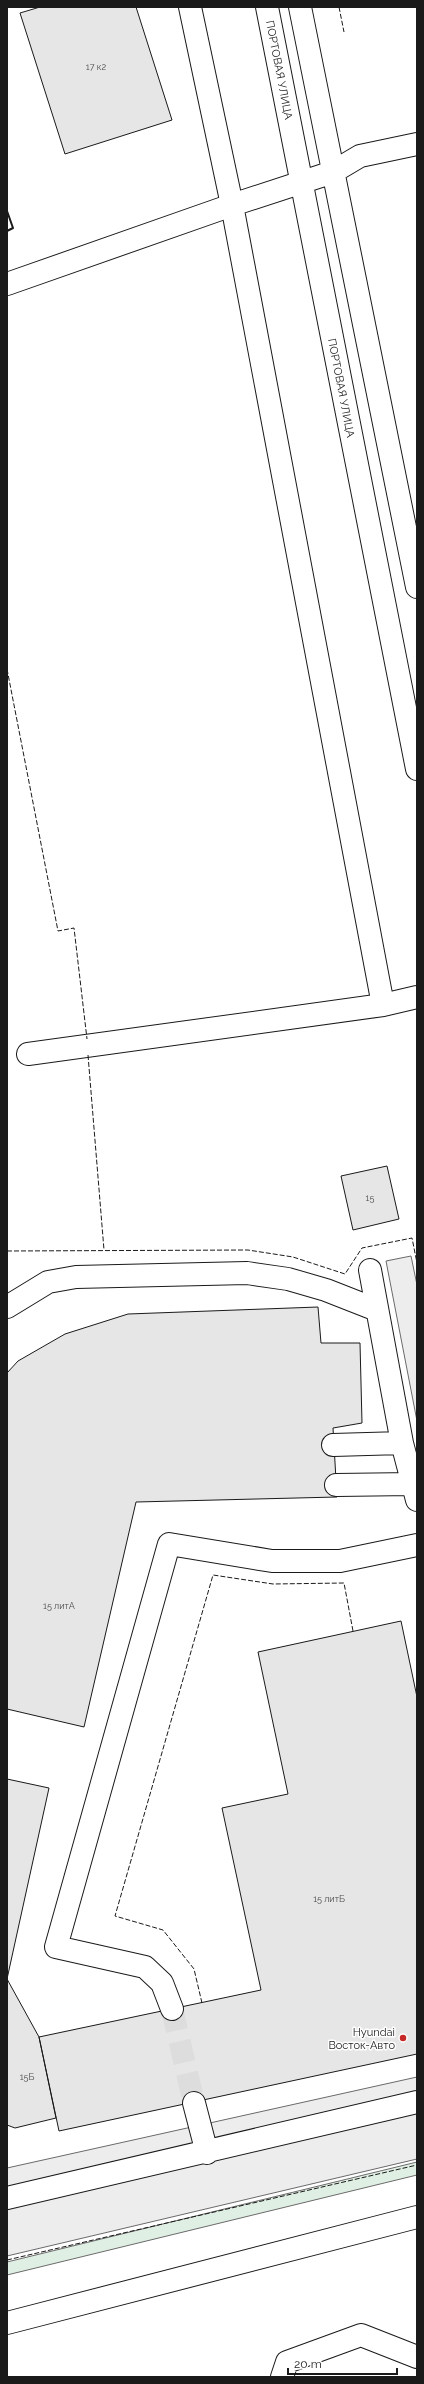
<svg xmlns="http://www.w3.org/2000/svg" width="424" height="2384" font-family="Raleway,sans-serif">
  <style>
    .green { fill: #e0efe3; stroke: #6a6a6a }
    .parking { fill: #ededed; stroke: #6a6a6a }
    .building { fill: #e6e6e6; stroke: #1a1a1a }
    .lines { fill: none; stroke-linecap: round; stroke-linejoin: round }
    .minor-tunnel { stroke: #ddd; stroke-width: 22; stroke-dasharray: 22 11; stroke-linecap: butt }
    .minor-casing { stroke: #1a1a1a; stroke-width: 24 }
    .minor { stroke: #fff; stroke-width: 22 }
    .fence { stroke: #1a1a1a; stroke-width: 1; stroke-dasharray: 5 2; stroke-linecap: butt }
    .wall { stroke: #1a1a1a; stroke-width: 2 }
    .poi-dot { fill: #c62828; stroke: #fff; stroke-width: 1.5 }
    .labels { text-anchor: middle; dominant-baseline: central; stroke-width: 3; stroke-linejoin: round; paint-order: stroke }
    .number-label { font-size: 9px; fill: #4d4d4d }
    .street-label { font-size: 11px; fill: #1a1a1a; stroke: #fff }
    .poi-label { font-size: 11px; fill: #1a1a1a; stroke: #fff; text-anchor: end }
  </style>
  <rect width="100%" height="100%" fill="#fff"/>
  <path class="green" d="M417,2162v13l-410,100v-13z"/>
  <path class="parking" d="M411,1256l6,29v136l-31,-160z
    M417,2077v82l-410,97v-88z"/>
  <path class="building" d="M40,7h96l36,113 -107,34 -45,-141z
    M387,1166l12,53 -46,11 -12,-54z
    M318,1307l3,36h39l2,80 -29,5 4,69 -201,5 -52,225 -77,-18v-336l11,-12 47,-27 63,-20z
    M401,1621l16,76v357l-358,77 -20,-94 222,-47 -39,-182 66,-14 -30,-142z
    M7,1779l42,9 -42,191z
    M7,1979l32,58 17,81 -41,10 -8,-3z"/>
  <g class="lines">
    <path class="minor-tunnel" d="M172,2009l22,94"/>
    <g class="minor-casing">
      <path id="minor" d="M190,7l42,198 151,800
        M267,7l150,762
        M300,7l117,580
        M7,284l225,-79 101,-33 27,-16 57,-12
        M28,1054l355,-49 34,-8
        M370,1270l32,173 15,57
        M7,1307l41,-25 28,-5 171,-4 41,6 38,11 51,20
        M333,1445l69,-2
        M336,1485l76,-1
        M172,2009l-10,-26 -17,-16 -89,-20 113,-403 103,17h68l77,-16
        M194,2103l13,50
        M7,2198l410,-96
        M7,2323l410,-106
        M282,2377l5,-15 74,-27 56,22"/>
    </g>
    <use href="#minor" class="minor"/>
    <path class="fence" d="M339,7l5,25
      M7,669l51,262 16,-3 13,111
      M88,1055l16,195
      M7,1251l241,-1 45,7 52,17 17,-26 50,-10 5,25
      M202,2003l-8,-34 -31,-39 -48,-14 98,-341 60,9 71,-1 9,48
      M7,2260l410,-95"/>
    <path class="wall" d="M7,211l6,17 -6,3"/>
  </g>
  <circle class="poi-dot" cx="403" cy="2038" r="4"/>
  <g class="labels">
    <g class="number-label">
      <text x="96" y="67">17 к2</text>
      <text x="370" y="1198">15</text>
      <text x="59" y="1606">15 литА</text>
      <text x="329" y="1899">15 литБ</text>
      <text x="27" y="2077">15Б</text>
    </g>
    <g class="street-label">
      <text transform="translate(279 70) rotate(79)">ПОРТОВАЯ УЛИЦА</text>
      <text transform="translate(341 388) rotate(79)">ПОРТОВАЯ УЛИЦА</text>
    </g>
    <g class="poi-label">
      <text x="395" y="2032">Hyundai<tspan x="395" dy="13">Восток-Авто</tspan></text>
    </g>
  </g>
  <rect width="424" height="2384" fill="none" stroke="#1a1a1a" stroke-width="16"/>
  <path d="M288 2368v6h109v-6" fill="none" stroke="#1a1a1a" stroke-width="2"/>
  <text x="294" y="2368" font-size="12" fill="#1a1a1a" stroke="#ffffff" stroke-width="3" paint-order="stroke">20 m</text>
</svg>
